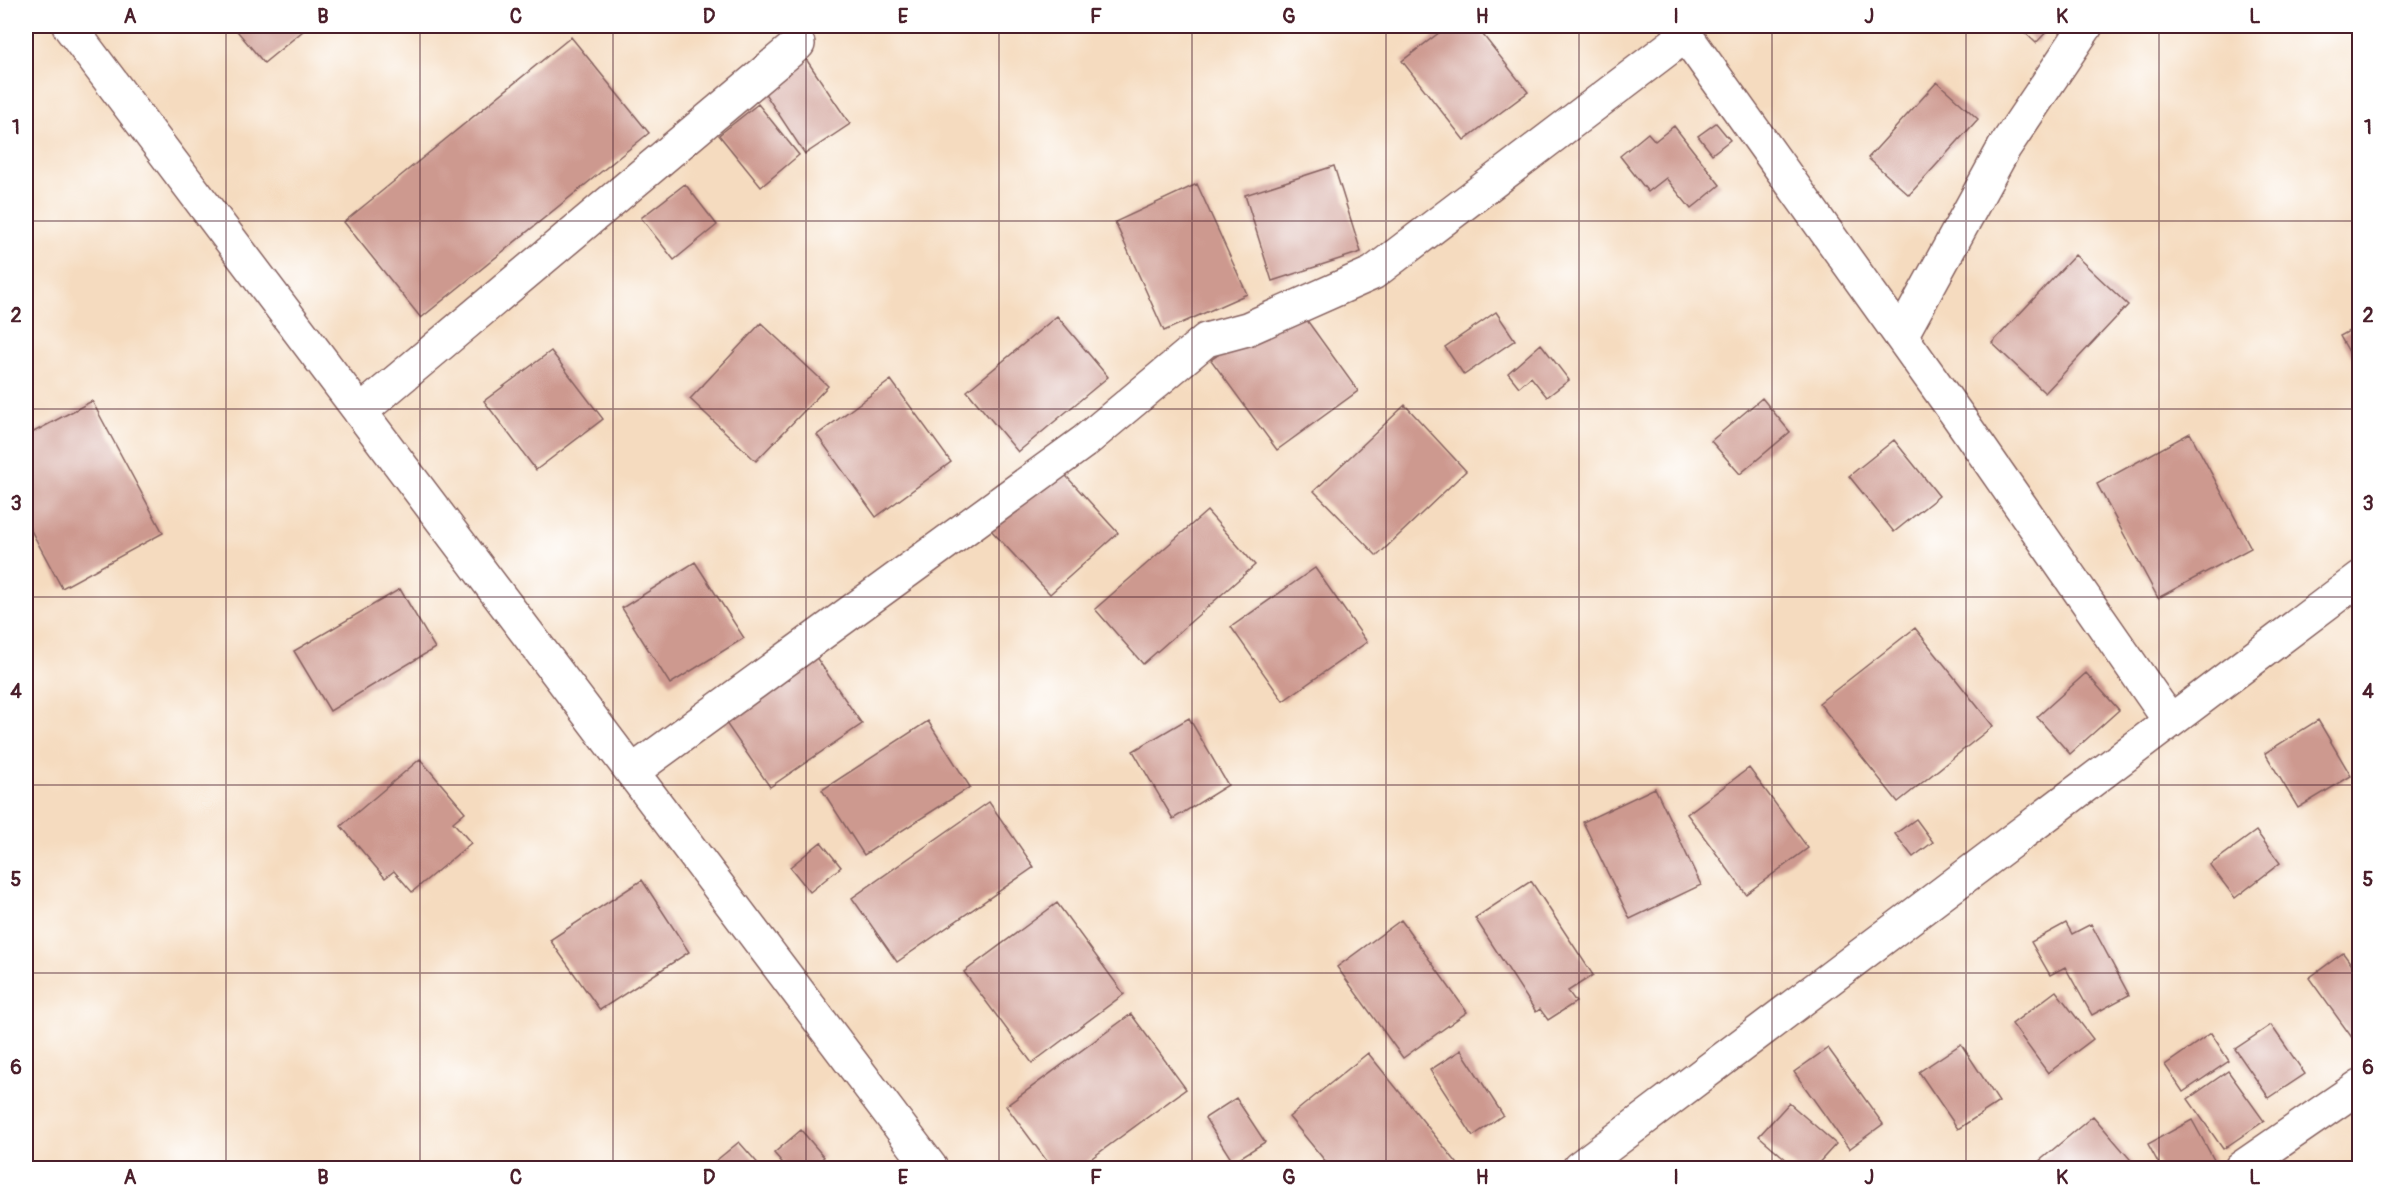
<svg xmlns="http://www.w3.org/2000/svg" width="2385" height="1194" font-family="Pangolin,sans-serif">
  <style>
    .building { fill: #cd998f }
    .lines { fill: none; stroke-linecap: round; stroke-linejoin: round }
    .street-casing { stroke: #86615f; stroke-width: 36 }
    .street { stroke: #fff; stroke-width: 33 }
    .grid { fill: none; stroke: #4a1f2b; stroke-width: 1.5; stroke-opacity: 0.55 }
    .neatline { fill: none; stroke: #4a1f2b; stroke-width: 2 }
    .grid-label { font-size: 20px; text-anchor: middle; font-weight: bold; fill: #4a1f2b }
  </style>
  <rect width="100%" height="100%" fill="#fff"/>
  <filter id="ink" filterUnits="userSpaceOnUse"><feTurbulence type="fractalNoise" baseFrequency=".0167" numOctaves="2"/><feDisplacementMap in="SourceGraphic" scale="12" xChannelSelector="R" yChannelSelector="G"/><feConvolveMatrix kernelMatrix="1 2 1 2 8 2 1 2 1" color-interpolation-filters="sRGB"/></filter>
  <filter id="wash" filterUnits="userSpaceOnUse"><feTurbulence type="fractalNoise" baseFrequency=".008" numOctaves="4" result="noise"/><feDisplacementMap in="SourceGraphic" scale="24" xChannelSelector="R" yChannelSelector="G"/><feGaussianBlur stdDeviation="1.35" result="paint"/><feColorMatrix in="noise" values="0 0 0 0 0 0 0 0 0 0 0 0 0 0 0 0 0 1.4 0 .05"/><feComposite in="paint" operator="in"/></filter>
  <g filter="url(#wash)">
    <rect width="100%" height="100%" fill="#f5dbbf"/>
    <g id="blocks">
      <path class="building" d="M233,26h76l-45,37z
        M1448,26h28l52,66 -64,48 -62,-79z
        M2018,26h34l-16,17z
        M571,37l78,96 -228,185 -77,-96z
        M806,59l44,65 -45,30 -43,-65z
        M1937,82l41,37 -69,76 -41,-37z
        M758,104l41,51 -38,32 -42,-52z
        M1716,123l14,17 -18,14 -14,-18z
        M1674,126l46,59 -29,24 -25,-31 -18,14 -28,-36 28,-23 7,8z
        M1334,166l27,86 -89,29 -27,-86z
        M685,184l32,41 -43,35 -33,-42z
        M1197,184l50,110 -83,37 -49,-109z
        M2075,255l53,50 -83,88 -53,-50z
        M1293,301l65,90 -81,59 -66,-90z
        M1496,312l19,28 -51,35 -19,-28z
        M1057,316l51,61 -90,75 -51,-61z
        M761,323l67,63 -72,75 -66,-62z
        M2360,325v46l-20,-35z
        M1541,344l28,36 -22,17 -16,-20 -12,10 -11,-14z
        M551,351l52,68 -67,51 -52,-69z
        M891,380l60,82 -75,55 -59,-82z
        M1762,398l28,34 -50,42 -29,-33z
        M92,401l71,132 -101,55 -36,-67v-85z
        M1405,405l61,66 -89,85 -63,-65z
        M2190,433l61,115 -93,50 -61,-114z
        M1894,440l45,56 -45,36 -45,-56z
        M1058,467l60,66 -68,61 -60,-65z
        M1207,511l48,54 -112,99 -48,-55z
        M695,562l49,76 -74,46 -48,-76z
        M1315,568l52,74 -84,59 -52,-74z
        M400,589l35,59 -105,63 -36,-60z
        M1915,628l78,98 -95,76 -79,-99z
        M809,647l53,77 -92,63 -53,-77z
        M2086,673l33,37 -49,44 -33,-37z
        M1189,718l39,67 -55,34 -40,-68z
        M2318,720l33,56 -53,32 -33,-55z
        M928,721l42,66 -106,68 -42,-65z
        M420,759l45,53 -12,10 18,21 -59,49 -18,-21 -9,7 -44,-52z
        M1749,768l59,80 -62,46 -59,-80z
        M1655,788l46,97 -71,34 -47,-97z
        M989,802l45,65 -137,95 -45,-64z
        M1916,819l17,23 -20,15 -18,-23z
        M2256,831l24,32 -45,35 -25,-33z
        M821,842l20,25 -31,25 -20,-25z
        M642,880l47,72 -89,58 -50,-70z
        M1531,881l62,94 -25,16 8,11 -28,18 -8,-11 -4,3 -61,-94z
        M1057,903l67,91 -92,69 -68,-91z
        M1401,920l66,92 -64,46 -66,-91z
        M2066,923l6,11 19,-10 38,71 -37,20 -27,-48 -15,8 -19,-33z
        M2343,953l17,23v58l-7,5 -44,-61z
        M2056,991l37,48 -45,34 -36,-49z
        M1131,1014l55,75 -108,79h-26l-46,-62z
        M2271,1025l34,49 -36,24 -34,-49z
        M2211,1033l18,28 -46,31 -18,-27z
        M1961,1044l38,58 -41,27 -39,-57z
        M1828,1048l55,76 -34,25 -55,-77z
        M1461,1050l42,65 -30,21 -43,-66z
        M1368,1053l93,115h-130l-42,-51z
        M2228,1071l36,50 -41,28 -35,-50z
        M1236,1098l29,44 -32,20 -28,-44z
        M1789,1103l47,41 -22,24h-18l-37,-32z
        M2093,1116l43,50 -3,2h-102z
        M2192,1120l22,40 -15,8h-38l-13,-24z
        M801,1130l23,27 -14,11h-23l-13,-15z
        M739,1142l23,26h-55z"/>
    </g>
  </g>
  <g filter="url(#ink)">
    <use href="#blocks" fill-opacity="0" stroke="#86615f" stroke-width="1.5"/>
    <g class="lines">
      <g class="street-casing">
        <path id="street" d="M69,26l862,1142
          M1679,26l279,390 212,305
          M1901,336l103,-188 82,-122
          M360,412l438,-368
          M632,772l453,-331 121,-101 41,-11 126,-56 313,-238
          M1579,1168l781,-590
          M2241,1168l119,-82"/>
      </g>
      <use href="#street" class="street"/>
    </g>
  </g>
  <path class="grid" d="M226,26v1142M420,26v1142M613,26v1142M806,26v1142M999,26v1142M1192,26v1142M1386,26v1142M1579,26v1142M1772,26v1142M1966,26v1142M2159,26v1142M26,221h2334M26,409h2334M26,597h2334M26,785h2334M26,973h2334"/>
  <rect width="2385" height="1194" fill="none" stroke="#fff" stroke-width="66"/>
  <rect x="33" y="33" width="2319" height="1128" class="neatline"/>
  <g class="grid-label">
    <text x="130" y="23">A</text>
    <text x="323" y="23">B</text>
    <text x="516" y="23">C</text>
    <text x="709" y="23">D</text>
    <text x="903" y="23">E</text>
    <text x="1096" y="23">F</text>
    <text x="1289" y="23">G</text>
    <text x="1482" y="23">H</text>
    <text x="1676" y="23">I</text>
    <text x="1869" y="23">J</text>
    <text x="2062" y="23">K</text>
    <text x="2255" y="23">L</text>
    <text x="16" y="134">1</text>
    <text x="2368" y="134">1</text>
    <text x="16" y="322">2</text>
    <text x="2368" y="322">2</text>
    <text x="16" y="510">3</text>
    <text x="2368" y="510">3</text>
    <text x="16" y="698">4</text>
    <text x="2368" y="698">4</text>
    <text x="16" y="886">5</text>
    <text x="2368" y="886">5</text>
    <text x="16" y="1074">6</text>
    <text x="2368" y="1074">6</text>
    <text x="130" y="1184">A</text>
    <text x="323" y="1184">B</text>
    <text x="516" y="1184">C</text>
    <text x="709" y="1184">D</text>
    <text x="903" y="1184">E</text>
    <text x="1096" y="1184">F</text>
    <text x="1289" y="1184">G</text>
    <text x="1482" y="1184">H</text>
    <text x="1676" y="1184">I</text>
    <text x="1869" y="1184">J</text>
    <text x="2062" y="1184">K</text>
    <text x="2255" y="1184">L</text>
  </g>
</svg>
